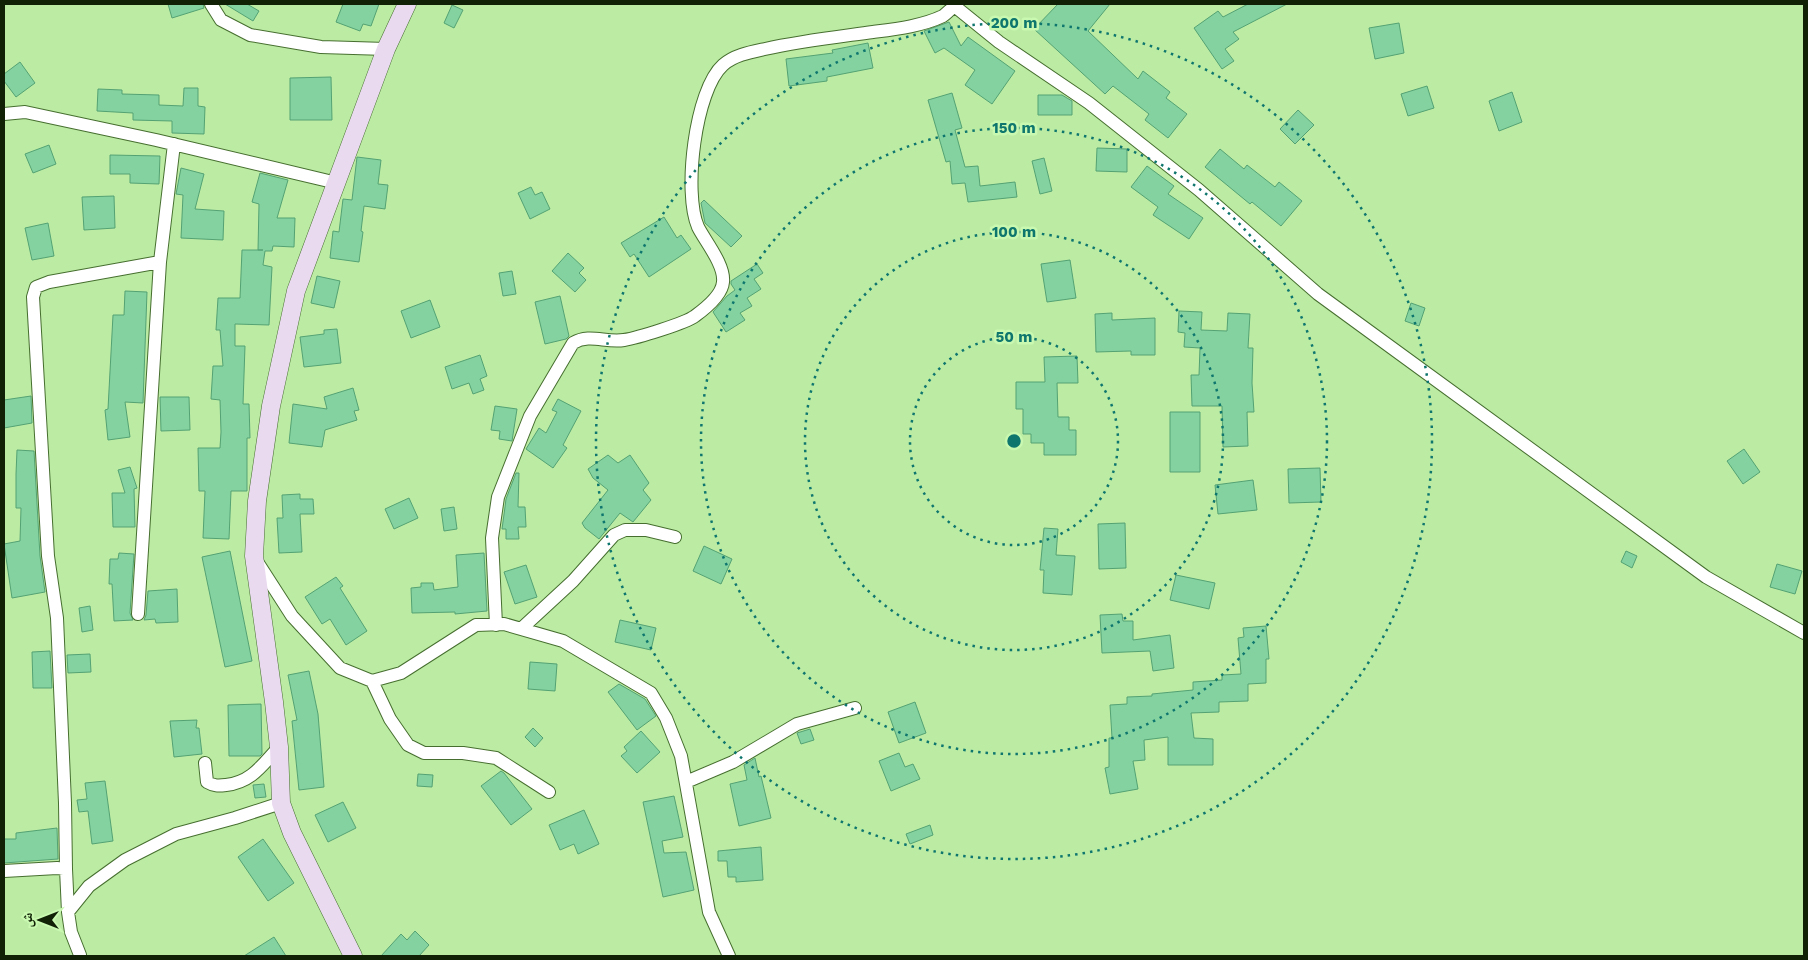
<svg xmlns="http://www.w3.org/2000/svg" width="1808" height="960" font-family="'Work Sans','Noto Naskh Arabic',sans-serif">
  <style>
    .building { fill: #83d2a0; stroke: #54a273 }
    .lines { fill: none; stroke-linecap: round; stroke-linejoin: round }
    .street-casing { stroke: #466f2f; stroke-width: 14 }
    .secondary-casing { stroke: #466f2f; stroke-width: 19 }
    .street { stroke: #fff; stroke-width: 12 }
    .secondary { stroke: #eadaf0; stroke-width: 18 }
    .ring { fill: none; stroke: #0f766e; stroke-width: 2.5; stroke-dasharray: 2.5 5 }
    .centre { fill: #0f766e; stroke: #c9f8b1; stroke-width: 2.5 }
    .ring-label { font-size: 15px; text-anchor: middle; font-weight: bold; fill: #0f766e; stroke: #c9f8b1; stroke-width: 5; stroke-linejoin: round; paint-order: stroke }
  </style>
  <rect width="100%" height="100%" fill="#bceba4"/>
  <path class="building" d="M168,4h35l1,4 -32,10z
    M225,4h22l12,7 -6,10z
    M343,4h36l-8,22 -8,-2 -3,7 -24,-9z
    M1058,4h52l-22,27 50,48 5,-8 27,21 -4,6 21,16 -19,24 -23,-18 4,-6 -36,-28 -8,8 -71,-65z
    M1248,4h39l-54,28 6,7 -14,10 9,12 -12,8 -28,-41 24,-17 5,6z
    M452,5l11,5 -9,18 -10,-5z
    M949,22l12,24 7,-9 47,34 -23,33 -27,-19 10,-15 -31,-22 -9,5 -11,-22z
    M1399,23l5,30 -29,6 -6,-31z
    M868,43l5,25 -46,9v4l-38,5 -3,-27 47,-6 -1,-3z
    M20,62l15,21 -19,14 -12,-16v-7z
    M331,77l1,43h-42v-42z
    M1427,86l7,22 -26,8 -7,-22z
    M184,88h14v18l7,1 -1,27 -32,-1v-12l-39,-1v-7l-36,-2 1,-22 24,1v4l37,1v10l24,1z
    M1512,92l10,30 -23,9 -10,-30z
    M952,93l10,35 -7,2 10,37 13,-1 2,20 35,-4 2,15 -49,5 -3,-19 -13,1 -2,-23 -4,1 -18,-62z
    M1038,95h24l10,6v14h-34z
    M1298,110l16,15 -19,19 -15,-15z
    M49,145l7,19 -23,9 -8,-19z
    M1097,148l30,1v23l-31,-1z
    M1220,149l24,20 3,-4 28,22 4,-5 23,19 -21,25 -29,-24 -2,2 -45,-37z
    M110,155l50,1 -1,28 -29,-1v-9h-20z
    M357,157l24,3 -3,24 10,1 -3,24 -21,-3 -3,25 2,1 -4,30 -29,-4 3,-27 6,1 4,-33 9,1z
    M1044,158l8,33 -12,3 -8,-33z
    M1147,166l27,20 -6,8 35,24 -14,21 -36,-24 5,-8 -27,-20z
    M181,168l23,6 -9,35 29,2 -1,29 -42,-2 2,-43 -7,-1z
    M260,173l28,7 -11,38h18l-1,29 -21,-1 -1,5h-7l-2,14 9,2 -3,58 -34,-1v22h10l-2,58h6l1,34h-3v53h-16l-2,48 -26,-1 2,-47h-6l-1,-43h22l1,-16 -1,-32 -9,-1 2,-33h10l-3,-36h-4l2,-32h22l2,-48h21h-5l1,-46 -7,-2z
    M531,187l4,8 7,-3 8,17 -20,10 -12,-26z
    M114,196l1,32 -31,2 -2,-33z
    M704,200l38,36 -11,11 -26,-24 -4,-20z
    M664,217l13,21 4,-3 10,14 -42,28 -15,-23 -4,3 -9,-14z
    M48,223l6,33 -22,4 -7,-32z
    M568,253l16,15 -5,5 7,7 -11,12 -23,-21z
    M1070,260l6,38 -29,4 -6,-38z
    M757,264l6,9 -9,6 7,10 -14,9 5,8 -12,7 5,7 -19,12 -13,-20 14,-16 8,-6 -4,-6v-3z
    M512,271l4,23 -13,2 -4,-23z
    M317,276l23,5 -6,27 -23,-5z
    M125,291l22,1 -4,111 -18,-1 5,35 -22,3 -3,-30 3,-1 5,-94h11z
    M560,296l9,40 -3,3 -21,5 -10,-42z
    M430,300l10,27 -29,11 -10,-27z
    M1411,303l14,5 -6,18 -14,-5z
    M1179,311l23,1 -1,18 26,1 1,-18 22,1 -2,34h5l-1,35 2,29h-7l1,34 -25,1 -1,-41h-30l-1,-31h8l1,-27 -16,-1 1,-14 -7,-1z
    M1112,313v7l43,-2v37h-24v-4l-35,1 -1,-38z
    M337,329l4,34 -37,4 -4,-30 24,-3v-4z
    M480,355l7,21 -7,3 4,11 -11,4 -4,-11 -17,6 -7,-22z
    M1077,356l1,27h-21l1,34h11v13h7v25h-32v-12h-13v-9h-8v-25h-7v-27h29l-1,-25z
    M353,388l6,22 -5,1 3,9 -32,10 -3,17 -33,-4 4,-39 34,5 -3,-12z
    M31,396l1,27 -28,5v-28z
    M160,397h29l1,33 -29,1z
    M558,399l23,12 -18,34 4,3 -14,20 -27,-19 13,-21 7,5 11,-21 -5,-2z
    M495,406l22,3 -5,32 -13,-2 1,-8 -9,-1z
    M1170,412h30v60h-30z
    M1744,449l16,23 -17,12 -16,-23z
    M17,450l17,1 6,105 5,36 -33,6 -8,-54 16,-3 1,-33h-5v-34z
    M608,455l10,8 12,-8 19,28 -6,7 8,10 -18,22 -13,-9 -21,26 -14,-11 -3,-5 26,-33 -15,-12 -5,-9z
    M130,467l7,21 -3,1 1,38h-22l-1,-34h13l-7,-23z
    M1320,468l1,34 -32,1 -1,-34z
    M516,473h3l-1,34h7l1,20h-8l1,12h-13v-10h-4l3,-22 1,-8z
    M1253,480l4,30 -39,4 -3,-29z
    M300,494v5h13l1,15h-14l2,38 -23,1 -2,-35h6l-1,-23z
    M409,498l9,20 -24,11 -9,-20z
    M454,507l3,22 -13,2 -3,-22z
    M1125,523l1,45 -27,1 -1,-45z
    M1044,528l14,1 -2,26 19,1 -3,39 -29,-2 1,-23h-4z
    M704,546l28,13 -11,25 -28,-13z
    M230,551l22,110 -27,6 -23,-110z
    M1626,551l11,5 -5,12 -11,-6z
    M119,553l15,1 -4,59 3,7 -19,1 -2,-37h-3l1,-25h8z
    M484,553l3,58 -32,3v-2l-43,1 -1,-25 10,-1v-4h12l1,7 24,-3 -2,-32z
    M1777,564l25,7 -7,23 -25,-7z
    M526,565l11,32 -22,7 -11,-32z
    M1176,575l39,8 -6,26 -39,-9z
    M336,577l7,9 -3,2 27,43 -21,14 -16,-26 -8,5 -17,-27z
    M177,589l1,33 -22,1 -1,-4 -11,1 2,-5 2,-24z
    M90,606l3,24 -11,2 -3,-24z
    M1122,614l1,7h10v19l37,-5 4,33 -21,3 -3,-20 -48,2 -2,-38z
    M620,620l36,8 -5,22 -36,-8z
    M1266,626l3,33h-3v24l-18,1v17l-29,1v10l-28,1 3,25 19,1v26h-45v-28l-24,3 1,20 -12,1 5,28 -28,5 -5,-26 4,-1v-29h3l-2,-33 17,-1v-7l25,-1v-2l41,-4v-8l29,-2v-5l19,-1 -3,-36 6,-1 -1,-9z
    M50,651l2,37h-19l-1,-36z
    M90,654l1,18 -23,1 -1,-18z
    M530,662l27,2 -2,27 -27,-2z
    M309,671l9,43 6,73 -25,3 -7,-69 5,-1 -9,-45z
    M619,684l26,15 11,17 -19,14 -29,-38z
    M915,702l11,31 -27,10 -11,-31z
    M261,704l1,50 -2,2h-31l-1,-51z
    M197,720l-1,8h3l3,26 -28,3 -4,-36z
    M533,728l10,10 -8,9 -10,-10z
    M810,729l4,11 -13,4 -4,-11z
    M641,731l19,21 -23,21 -16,-17 6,-5 -3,-4z
    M899,753l6,14 8,-3 7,15 -29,12 -12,-30z
    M755,758l4,19 2,-1 10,42 -32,8 -9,-42 17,-4 -3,-15z
    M501,771l3,2 28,36 -21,16 -30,-39z
    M418,774l15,1 -1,12 -15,-1z
    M105,781l8,60 -21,3 -4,-33 -9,1 -2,-12 10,-1 -2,-16z
    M264,784l2,13 -11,1 -2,-13z
    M674,796l9,41 -21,4 2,12 22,-1 8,38 -31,7 -20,-95z
    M343,802l13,26 -28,14 -13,-27z
    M584,810l15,34 -21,10 -4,-10 -14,6 -11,-25z
    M930,825l3,10 -23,9 -4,-10z
    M57,828l1,31 -54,4v-24h12v-6z
    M263,839l31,44 -26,18 -30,-44z
    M761,847l2,33 -27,2v-5h-8l-1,-16h-9v-10z
    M415,931l14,14 -10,11h-38l20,-22 6,6z
    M274,937l12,19h-42z"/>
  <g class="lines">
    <g class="street-casing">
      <path id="street" d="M211,4l10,16 29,15 71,12 65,2
        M952,4l47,38 90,61 110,87 119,104 388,283 98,56
        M4,114l21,-2 131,28 181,43
        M256,560l36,56 48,52 32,13 29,-8 75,-48 28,-1 59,17 88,52 15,25 15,38 28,156 20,44
        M138,614l22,-352 14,-118
        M496,625l-4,-87 6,-41 32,-81 43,-73c17,-10 32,0 51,-3 13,-2 62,-17 71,-24 11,-8 27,-21 28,-34 2,-17 -18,-41 -25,-55 -15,-34 -3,-137 25,-162 11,-10 28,-13 42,-16 36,-8 72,-12 108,-17 23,-3 49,-6 70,-16 4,-3 8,-7 11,-10
        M521,629l52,-48 41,-46 11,-5h21l29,7
        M372,681l18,38 18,26 16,8h39l33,5 53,34
        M205,763l2,19c7,4 11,4 19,3 26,-3 36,-20 53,-38
        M686,782l47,-20 64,-38 58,-16
        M66,869l2,43
        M4,871l53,-3 9,1 -1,-66 -8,-185 -9,-62 -15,-259 3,-10 13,-5 111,-20
        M80,955l-9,-23 -3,-20 21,-26 36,-26 51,-26 59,-16 46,-15"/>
    </g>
    <g class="secondary-casing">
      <path id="secondary" d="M353,956l-61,-123 -11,-30 -2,-56 -5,-45 -20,-146 3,-55 14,-95 25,-115 90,-242 21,-45"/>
    </g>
    <use href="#street" class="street"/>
    <use href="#secondary" class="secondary"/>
  </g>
  <g class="ring">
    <circle cx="1014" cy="441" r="104"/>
    <circle cx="1014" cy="441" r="209"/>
    <circle cx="1014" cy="441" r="313"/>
    <circle cx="1014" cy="441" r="418"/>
  </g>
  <circle cx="1014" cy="441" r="8" class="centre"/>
  <g class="ring-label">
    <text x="1014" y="28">200 m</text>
    <text x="1014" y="133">150 m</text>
    <text x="1014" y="237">100 m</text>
    <text x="1014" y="342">50 m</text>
  </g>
  <rect width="1808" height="960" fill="none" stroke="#102106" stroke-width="10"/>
  <g transform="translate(40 920) rotate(270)" stroke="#c9f8b1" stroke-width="4" paint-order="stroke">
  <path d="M0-4L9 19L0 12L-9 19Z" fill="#102106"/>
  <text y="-8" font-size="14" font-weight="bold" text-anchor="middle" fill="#102106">ش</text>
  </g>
</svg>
